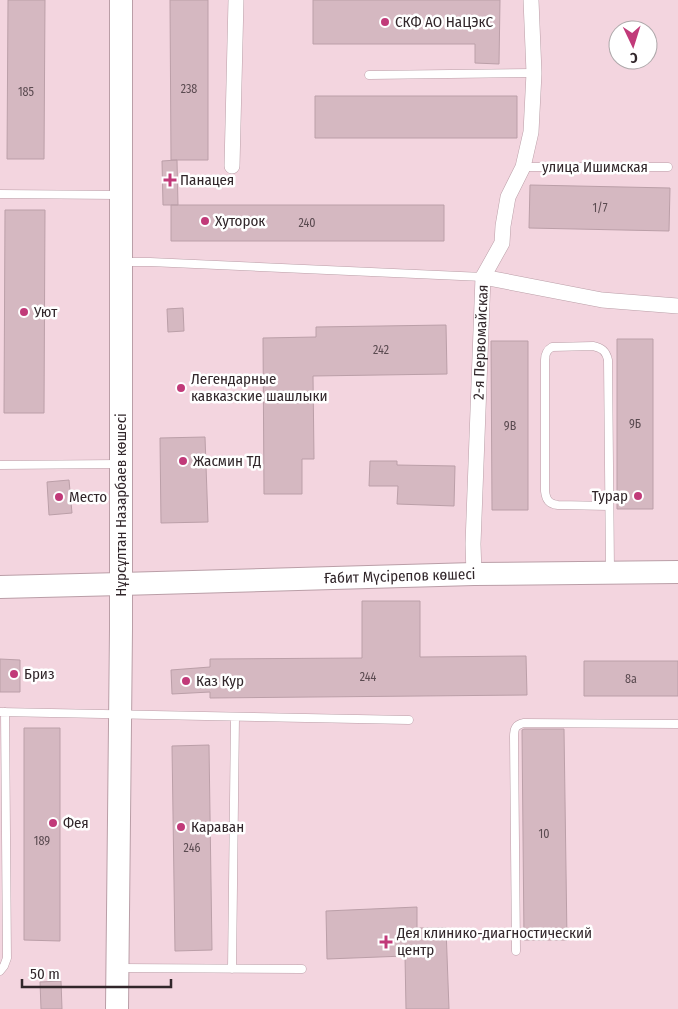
<svg xmlns="http://www.w3.org/2000/svg" width="678" height="1009" font-family="'Fira Sans Condensed',sans-serif">
  <style>
    .building { fill: #d5b8c1; stroke: #bb9fa8 }
    .lines { fill: none; stroke-linecap: round; stroke-linejoin: round }
    .lane-casing { stroke: #ba9ea7; stroke-width: 9 }
    .street-casing { stroke: #ba9ea7; stroke-width: 16 }
    .secondary-casing { stroke: #ba9ea7; stroke-width: 24 }
    .lane { stroke: #fff; stroke-width: 8 }
    .street { stroke: #fff; stroke-width: 15 }
    .secondary { stroke: #fff; stroke-width: 22 }
    .poi-dot { fill: #c13a79; stroke: #fff; stroke-width: 2 }
    .labels { text-anchor: middle; dominant-baseline: central; stroke-width: 5; stroke-linejoin: round; paint-order: stroke }
    .number-label { font-size: 12px; fill: #5a4a50 }
    .poi-label { font-size: 15px; fill: #31262a; stroke: #fff; text-anchor: start }
    .street-label { font-size: 15px; fill: #31262a; stroke: #fff }
  </style>
  <rect width="100%" height="100%" fill="#f3d5df"/>
  <path class="building" d="M8,0h37l-1,159h-37z
    M170,0h38v160h-37z
    M313,0h187l-1,64 -24,-1v-19h-162z
    M315,96h202v42h-202z
    M177,160l1,45h-15l-1,-44z
    M530,185l140,3 -1,43 -140,-3z
    M171,205h273v36h-273z
    M5,210h40l-1,203h-40z
    M183,308l1,23 -16,1 -1,-23z
    M446,325l1,49 -134,2 1,83h-12v35h-38l-1,-156 53,-1v-10z
    M617,339h36v170h-36z
    M491,341h37v169h-36z
    M205,437l3,85 -47,1 -1,-85z
    M370,461h27v4l58,1 -1,40 -57,-2 1,-18h-29z
    M69,480l3,33 -23,2 -2,-33z
    M362,601h58v56l106,-1 1,39 -317,3v-6l-38,2 -1,-24 39,-3v-8l152,-1z
    M0,659l20,1v32h-20z
    M584,661h94v35h-94z
    M24,728h36v213l-36,-1z
    M524,729h40l3,211h-43l-2,-210z
    M209,745l3,205 -37,1 -3,-205z
    M417,907v21h29l3,81h-43l-1,-53 -78,3 -1,-48z
    M61,981l1,28h-21l-1,-27z"/>
  <g class="lines">
    <g class="lane-casing">
      <path id="lane" d="M369,75l165,-2
        M523,167h145
        M0,194l118,1
        M123,262h27l333,15
        M0,465l119,-1
        M609,506l-51,-1c-9,-1 -12,-5 -13,-14v-131c0,-7 2,-10 7,-13l41,-1c9,2 13,5 15,14l2,210
        M0,712l409,8
        M516,951l-2,-214c0,-8 1,-12 10,-14l154,1
        M119,968l183,1
        M232,969l3,-252
        M0,971l4,-5 3,-8 -2,-246"/>
    </g>
    <g class="street-casing">
      <g id="street">
        <path d="M232,166l4,-166"/>
        <path d="M483,277l119,23 76,6"/>
        <path id="s1" d="M474,574l-1,-30 10,-267 19,-34 1,-17 5,-29 15,-30 8,-35 3,-59 -3,-73"/>
      </g>
    </g>
    <g class="secondary-casing">
      <g id="secondary">
        <path id="s2" d="M0,587l121,-3 353,-10 204,-2"/>
        <path d="M117,1009l4,-380v-629"/>
      </g>
    </g>
    <use href="#lane" class="lane"/>
    <use href="#street" class="street"/>
    <use href="#secondary" class="secondary"/>
  </g>
  <g class="poi-dot">
    <circle cx="385" cy="22" r="5"/>
    <path d="M167.5 172.5h5v5h5v5h-5v5h-5v-5h-5v-5h5z"/>
    <circle cx="205" cy="221" r="5"/>
    <circle cx="24" cy="312" r="5"/>
    <circle cx="181" cy="388" r="5"/>
    <circle cx="183" cy="461" r="5"/>
    <circle cx="638" cy="496" r="5"/>
    <circle cx="59" cy="497" r="5"/>
    <circle cx="14" cy="674" r="5"/>
    <circle cx="186" cy="681" r="5"/>
    <circle cx="53" cy="823" r="5"/>
    <circle cx="181" cy="827" r="5"/>
    <path d="M383.5 934.5h5v5h5v5h-5v5h-5v-5h-5v-5h5z"/>
  </g>
  <g class="labels">
    <g class="number-label">
      <text x="189" y="89">238</text>
      <text x="26" y="92">185</text>
      <text x="600" y="208">1/7</text>
      <text x="307" y="223">240</text>
      <text x="381" y="350">242</text>
      <text x="635" y="424">9Б</text>
      <text x="510" y="426">9В</text>
      <text x="368" y="677">244</text>
      <text x="631" y="679">8а</text>
      <text x="544" y="834">10</text>
      <text x="42" y="841">189</text>
      <text x="192" y="848">246</text>
    </g>
    <g class="poi-label">
      <text x="395" y="22">СКФ АО НаЦЭкС</text>
      <text x="180" y="180">Панацея</text>
      <text x="215" y="221">Хуторок</text>
      <text x="34" y="312">Уют</text>
      <text x="191" y="379">Легендарные<tspan x="191" dy="17">кавказские шашлыки</tspan></text>
      <text x="193" y="461">Жасмин ТД</text>
      <text x="628" y="496" text-anchor="end">Турар</text>
      <text x="69" y="497">Место</text>
      <text x="24" y="674">Бриз</text>
      <text x="196" y="681">Каз Кур</text>
      <text x="63" y="823">Фея</text>
      <text x="191" y="827">Караван</text>
      <text x="397" y="933">Дея клинико-диагностический<tspan x="397" dy="17">центр</tspan></text>
    </g>
    <g class="street-label">
      <text x="595" y="167">улица Ишимская</text>
      <text stroke="none"><textPath href="#s1" startOffset="232">2-я Первомайская</textPath></text>
      <text transform="translate(121 505) rotate(-90)">Нұрсұлтан Назарбаев көшесі</text>
      <text stroke="none"><textPath href="#s2" startOffset="400">Ғабит Мүсірепов көшесі</textPath></text>
    </g>
  </g>
  <g transform="translate(633 45) rotate(176)"><circle r="24" fill="#ffffff" stroke="#ada8aa"/>
  <path d="M0-4L9 19L0 12L-9 19Z" fill="#c13a79"/>
  <text y="-8" font-size="14" font-weight="bold" text-anchor="middle" fill="#31262a">С</text>
  </g>
  <path d="M22 979v8h149v-8" fill="none" stroke="#31262a" stroke-width="2.5"/>
  <text x="30" y="979" font-size="15" fill="#31262a" stroke="#ffffff" stroke-width="4" paint-order="stroke">50 m</text>
</svg>
